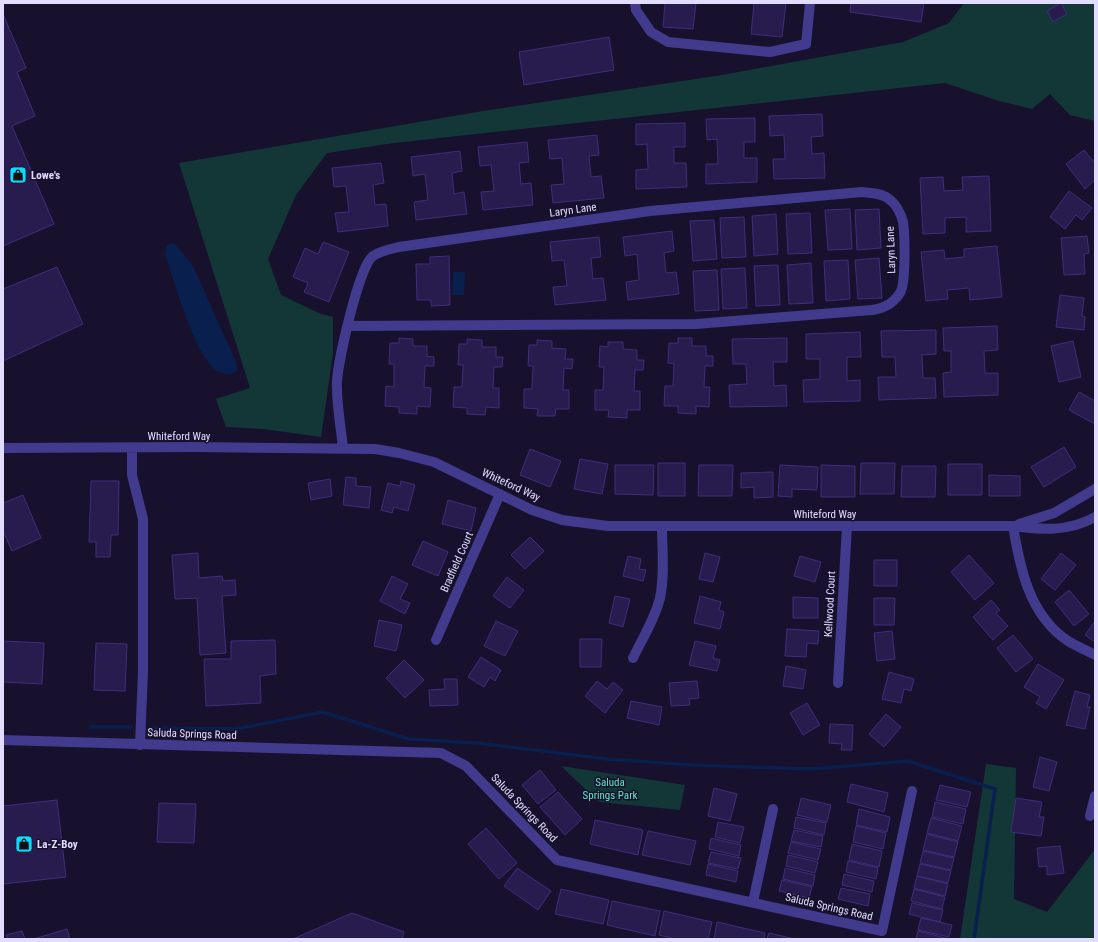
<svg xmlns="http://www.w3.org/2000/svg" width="1098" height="942" font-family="'Roboto Condensed',sans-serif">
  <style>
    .green { fill: #133737 }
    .water { fill: #091f4d }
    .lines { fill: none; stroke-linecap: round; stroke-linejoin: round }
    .stream { stroke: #091f4d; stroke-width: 3.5 }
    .building { fill: #281c4f; stroke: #402d7b }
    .minor { stroke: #413a8d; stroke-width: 10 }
    .labels { text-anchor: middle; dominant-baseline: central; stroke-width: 3; stroke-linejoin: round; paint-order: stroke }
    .poi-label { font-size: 11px; font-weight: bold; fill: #e2ddff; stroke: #17112d; text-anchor: start }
    .street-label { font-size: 11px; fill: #e2ddff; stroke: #17112d }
    .park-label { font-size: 11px; fill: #63e5ca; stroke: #17112d }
  </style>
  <rect width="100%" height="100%" fill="#17112d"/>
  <path class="green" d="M964,3h131v118l-25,-6 -20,-21 -18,15 -33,-8 -54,-18 -551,60 -67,10 -31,42 -28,64 13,36 40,19 12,3v36l-12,84 -58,-8 -37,-2 -10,-28 34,-11 -71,-225 304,-52 239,-36 181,-33 46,-19z
    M986,764l30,4 -2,131 33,13 46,-60h2v87h-135z
    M561,766l124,19 -5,25 -81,-8z"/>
  <path class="water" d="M174,243l19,23 43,96 2,8 -4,3c-5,1 -10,2 -15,-1 -23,-11 -45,-92 -54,-118l2,-9z
    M453,272h12l-1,23h-12z"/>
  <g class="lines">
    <path class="stream" d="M90,727h41
      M150,728l86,1 87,-17 85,27 69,4 130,16 85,6 118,4 98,-8 87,28 -21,150"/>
  </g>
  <path class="building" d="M665,3h31l-3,26 -30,-2z
    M754,3h32l-4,34 -31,-3z
    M851,3h73l-3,19 -71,-10z
    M1061,3l6,11 -14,8 -6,-11z
    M3,14l23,54 -9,4 18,44 -23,10 42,98 -51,22z
    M609,37l5,33 -90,15 -5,-33z
    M822,114l1,22 -12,1 1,17 12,-1 1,25 -51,1 -1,-20h12l-1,-24 -14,1 -1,-20z
    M755,118v24h-11v16h13v24l-51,2v-20h12l-1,-25 -10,1 -1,-21z
    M685,123v24h-11v16h12l1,24 -51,2v-19l12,-1 -1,-25 -11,1v-21z
    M597,135l2,20 -10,1 2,21 10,-1 3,22 -51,5 -2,-18 13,-1 -2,-26 -12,1 -2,-19z
    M527,142l2,20 -10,1 2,21 10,-1 2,22 -50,5 -2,-18 13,-1 -3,-26 -11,1 -2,-19z
    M1084,150l11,13v17l-10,9 -19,-25z
    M460,151l2,20 -10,2 2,21 10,-2 3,22 -51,6 -2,-18 14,-2 -3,-26 -12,2 -2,-19z
    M381,163l3,20 -11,2 2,20 11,-1 2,22 -50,6 -3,-19 14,-1 -3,-26 -12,1 -2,-19z
    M989,176l2,55 -25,1v-15l-21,1v15l-22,1 -3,-56 23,-1 1,14 19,-1 -1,-13z
    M1069,191l23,17 -10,12 -6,-5 -11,14 -15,-12z
    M850,209l2,40 -24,1 -3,-40z
    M879,209l2,39 -24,2 -2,-40z
    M810,213l2,40 -24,1 -2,-40z
    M776,214l2,40 -24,2 -2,-40z
    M744,217l2,40 -24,1 -2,-40z
    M714,220l3,39 -24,2 -3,-40z
    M672,231l2,20 -10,2 2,20 10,-1 3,22 -51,6 -2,-18 13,-2 -2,-26 -12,2 -2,-19z
    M1087,236l2,17 -5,1 1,20 -21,1 -3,-37z
    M599,237l2,20 -10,1 2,21 10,-1 3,22 -51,5 -2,-18 14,-1 -3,-26 -12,1 -2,-19z
    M323,242l26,10 -20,50 -25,-10 4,-9 -15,-6 12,-29 13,6z
    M997,246l5,51 -32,3 -1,-12 -22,2 1,9 -22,2 -5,-49 23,-2 1,9 19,-2v-8z
    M449,256l1,49 -19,1v-6h-14l-1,-36h14v-7z
    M879,258l3,40 -24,1 -3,-39z
    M848,260l2,39 -24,2 -2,-40z
    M811,263l2,40 -24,1 -2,-39z
    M778,265l2,40 -24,1 -2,-40z
    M57,267l26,57 -80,37v-72z
    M745,268l2,40 -24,1 -2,-40z
    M717,270l2,40 -24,1 -2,-40z
    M1060,295l24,3 -2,18 3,1 -1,13 -28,-3z
    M997,326l1,24 -14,1 1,22h13v22l-54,2 -1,-24 8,-1v-21h-7l-1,-23z
    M936,330v24l-14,1 1,23h12l1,20 -57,2 -1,-23h18l-1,-20h-13l-1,-26z
    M860,332l1,25h-14v24l13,-1v21l-56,1 -1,-22 17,-1v-20h-14v-25z
    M399,338l14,1v7h14v10l7,1v9h-9l-1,21 7,1 -1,19 -13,-1v8l-18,-1v-6l-14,-1 1,-20 8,1v-23h-5l1,-21h9z
    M678,338h14v8h14v10h7v10h-8l-1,21h6l-1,20 -13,-1v8l-18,-1v-7h-14l1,-20h8l1,-22 -6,-1 1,-20h9z
    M787,338v24h-14l1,24 12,-1 1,21 -57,1 -1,-22 18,-1 -1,-20h-13l-1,-25z
    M467,339l15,1v7h14v10h7l-1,10h-8l-1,21h6v20l-13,-1 -1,8 -18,-1v-6l-14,-1 1,-20h8l1,-22h-5l1,-21h8z
    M537,340l15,1v7l14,1 -1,10h8l-1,10 -8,-1 -1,22h6v19h-13l-1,7h-18l1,-7 -14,-1v-19h8l1,-23h-5l1,-21h8z
    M1073,341l8,36 -22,5 -8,-36z
    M608,342h15v7l14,1v10h7l-1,10h-8l-1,21h6v19h-13v8l-19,-1 1,-7h-14v-20h8l1,-23h-5l1,-21 8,1z
    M1079,392l16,9v23l-26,-14z
    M1064,447l12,20 -32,20 -13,-20z
    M530,449l31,12 -11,26 -30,-12z
    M580,459l28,5 -6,30 -28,-5z
    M658,463h27v33h-27z
    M861,463h34l-1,31h-34z
    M948,464h34v31h-34z
    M615,465h39l-1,30 -38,-1z
    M699,465h34l-1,31h-34z
    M780,465l38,2 -1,23 -25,-1v8l-14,-1z
    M821,465l34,1v31h-34z
    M902,466h34l-1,31h-34z
    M773,472v25l-19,1v-11l-13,1v-15z
    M989,475l31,1v20h-31z
    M346,477l10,1v8l15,1 -2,21 -26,-3z
    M330,479l2,17 -21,4 -3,-17z
    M91,481h28l-1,54h-7l-1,22h-14v-15h-7z
    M401,481l14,4 -7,26 -14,-4 -2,6 -11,-3 7,-27 12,3z
    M23,495l18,43 -29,13 -9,-20v-28z
    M448,500l28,8 -5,23 -29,-7z
    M530,537l14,14 -19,18 -14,-14z
    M423,541l25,11 -10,24 -26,-11z
    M198,553l1,25 23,-2 1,5 12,-1 1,15 -14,1 4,57 -26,2 -3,-57 -22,1 -3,-44z
    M705,553l15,4 -7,25 -14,-3z
    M1061,553l15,12 -21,25 -14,-11z
    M969,555l25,28 -19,17 -24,-28z
    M628,556l13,3 -2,10 7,1 -3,11 -20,-5z
    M800,556l21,6 -6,20 -21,-6z
    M874,560h23v26h-23z
    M392,576l16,8 -8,15 10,4 -5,11 -25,-13z
    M507,577l17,13 -14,18 -17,-12z
    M1069,590l20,24 -15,12 -19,-24z
    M615,596l15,3 -7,28 -14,-4z
    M700,596l21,6 -2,8 5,2 -4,17 -26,-6z
    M793,597l25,1v20h-25z
    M874,598h21l-1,27h-20z
    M991,600l9,10 -4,3 12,13 -15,14 -20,-23z
    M379,620l23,5 -6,26 -22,-5z
    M496,621l22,10 -13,25 -21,-10z
    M1095,621v21l-10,-7z
    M787,629l32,2 -1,13 -11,-1 -1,14 -21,-1z
    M892,631l3,28 -18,2 -3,-28z
    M1013,635l20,24 -17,13 -19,-24z
    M580,639h22l-1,28h-21z
    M275,640l1,34 -16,2 1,27 -55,3 -2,-47h27v-18z
    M3,641l41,2 -2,41 -39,-2z
    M695,641l21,5 -3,12 7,2 -3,11 -28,-6z
    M96,643l31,1 -2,47 -31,-1z
    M481,657l20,13 -6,11 -5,-4 -6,10 -16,-10z
    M404,660l20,20 -19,18 -19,-20z
    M1038,664l26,16 -18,29 -10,-6 4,-6 -16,-10z
    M786,666l20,4 -3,19 -20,-3z
    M889,672l25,7 -3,12 -7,-2 -3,14 -19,-4z
    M444,679h13l1,26 -28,1 -1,-16 16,-1z
    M597,681l10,8 6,-7 10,8 -18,23 -20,-17z
    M697,681l2,17 -10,1 1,6 -19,1 -2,-23z
    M1075,691l15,4 -3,12h3l-5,22 -19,-4z
    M631,701l31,6 -3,18 -32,-7z
    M807,703l13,22 -17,10 -13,-22z
    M886,714l15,13 -17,20 -15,-13z
    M830,724l23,1 -1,25h-11l1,-6 -13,-1z
    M1040,757l17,5 -8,29 -16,-4z
    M540,770l16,20 -18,14 -16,-19z
    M851,784l37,9 -4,19 -37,-10z
    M940,785l31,7 -4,15 -31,-7z
    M714,788l23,6 -7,27 -22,-5z
    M558,792l24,27 -17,16 -25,-28z
    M801,798l30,7 -4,17 -30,-7z
    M1016,798l26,4 -3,15h5l-3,19 -30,-4z
    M57,800l9,77 -63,7v-78z
    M935,802l31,7 -3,15 -31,-7z
    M159,803l37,1 -2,39 -37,-1z
    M859,809l31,8 -3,15 -31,-7z
    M796,817l30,6 -2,12 -30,-7z
    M931,818l31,8 -4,15 -31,-8z
    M595,820l48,10 -5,25 -48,-11z
    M718,822l26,5 -4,16 -25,-6z
    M856,826l30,7 -3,16 -30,-7z
    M486,828l31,35 -18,16 -31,-35z
    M794,830l29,6 -2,11 -30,-6z
    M648,831l48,10 -6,24 -48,-10z
    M927,834l31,8 -4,15 -31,-7z
    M711,838l30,7 -2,11 -30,-7z
    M791,842l30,7 -3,11 -30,-7z
    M852,844l30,7 -3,16 -30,-7z
    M1060,846l4,27 -17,2v-9l-8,1 -2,-19z
    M923,851l31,7 -3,12 -31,-7z
    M711,852l30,6 -3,11 -30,-6z
    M788,855l30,7 -3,11 -29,-7z
    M848,861l30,7 -2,11 -30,-7z
    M708,864l30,7 -2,11 -30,-7z
    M920,864l31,7 -3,12 -31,-7z
    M517,868l34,23 -13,19 -34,-24z
    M785,868l30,7 -2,11 -30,-7z
    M844,874l30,7 -2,11 -30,-7z
    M917,876l31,8 -3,12 -31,-8z
    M782,880l30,7 -3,11 -30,-7z
    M841,888l29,6 -2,12 -30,-7z
    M561,889l48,11 -6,24 -48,-10z
    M914,889l31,8 -3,12 -31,-8z
    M612,901l48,10 -5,25 -48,-11z
    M912,903l31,7 -3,12 -31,-8z
    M664,911l48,11 -4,17h-33l-16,-4z
    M352,913l52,19 -2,7h-109z
    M921,918l31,7 -3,12 -31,-7z
    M717,922l48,11 -1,6h-50z
    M67,929l3,10h-36z
    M22,931l3,8h-17l-2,-4z
    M918,931l31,8h-33z
    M769,933l26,6h-28z"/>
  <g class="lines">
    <path class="minor" d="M635,3l1,7 15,22 17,10 102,10 36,-8 4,-41
      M3,448l192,-1 180,2 24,4 35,9 98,48 30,10 46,6h405c29,4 55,6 82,-9
      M132,448v27l11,44v152l-3,74
      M343,448c-2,-21 -7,-45 -6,-67 1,-19 22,-116 36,-125 7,-5 17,-7 26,-9l251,-36 212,-19c9,1 20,1 27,7 7,5 12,15 14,23 2,13 3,62 -3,71 -7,11 -16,15 -28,17l-176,14 -348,2
      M1019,524l35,-11 41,-24
      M1013,526c7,42 16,89 55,115 8,5 18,9 27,14
      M436,640l64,-146
      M633,658c9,-19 22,-39 27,-60 5,-23 2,-48 2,-72
      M838,683l9,-157
      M3,740l438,13 25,13 91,94 325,71 30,-140
      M1090,816l5,-20
      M753,902l20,-93"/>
  </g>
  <defs>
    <g id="shop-square" transform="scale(0.9)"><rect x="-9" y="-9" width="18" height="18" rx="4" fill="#09dcff" stroke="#17112d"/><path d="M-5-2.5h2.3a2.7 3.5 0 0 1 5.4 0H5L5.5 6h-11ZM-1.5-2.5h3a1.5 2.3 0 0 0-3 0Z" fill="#111"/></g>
  </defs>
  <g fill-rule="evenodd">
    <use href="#shop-square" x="18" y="175"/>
    <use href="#shop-square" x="24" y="844"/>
  </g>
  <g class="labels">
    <g class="poi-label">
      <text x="31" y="175">Lowe's</text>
      <text x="37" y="844">La-Z-Boy</text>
    </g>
    <g class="street-label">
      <text transform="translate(573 210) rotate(-8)">Laryn Lane</text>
      <text transform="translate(891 250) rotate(-92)">Laryn Lane</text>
      <text x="179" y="436">Whiteford Way</text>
      <text transform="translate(511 485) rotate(25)">Whiteford Way</text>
      <text x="825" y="514">Whiteford Way</text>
      <text transform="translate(457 562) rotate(-66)">Bradfield Court</text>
      <text transform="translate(830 604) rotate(-87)">Kellwood Court</text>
      <text transform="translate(192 734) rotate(2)">Saluda Springs Road</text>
      <text transform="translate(524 808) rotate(46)">Saluda Springs Road</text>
      <text transform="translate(829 907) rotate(13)">Saluda Springs Road</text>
    </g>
    <g class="park-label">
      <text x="610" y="782">Saluda<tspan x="610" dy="13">Springs Park</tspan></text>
    </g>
  </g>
  <rect width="1098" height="942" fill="none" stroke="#e2ddff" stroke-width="8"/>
</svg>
